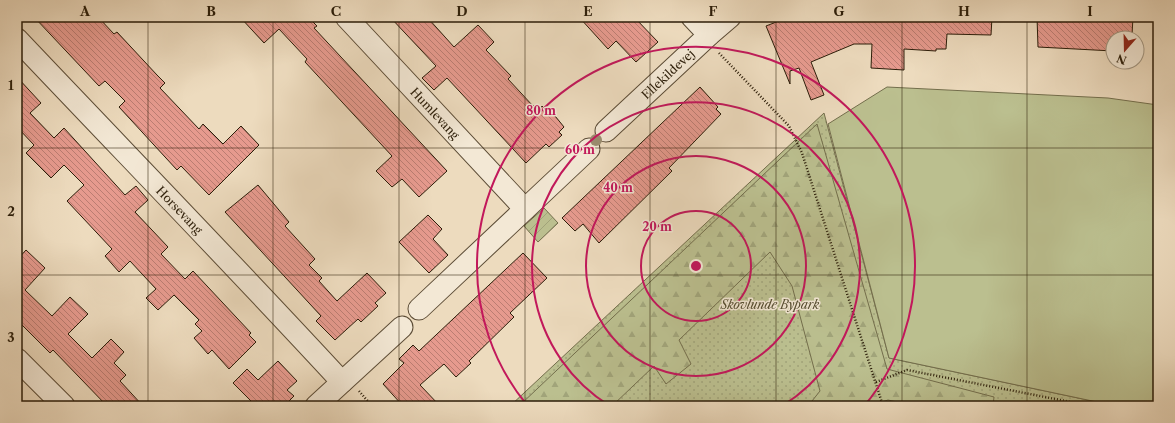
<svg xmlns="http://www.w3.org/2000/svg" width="1175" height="423" font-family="'Libre Caslon Text',serif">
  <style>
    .grass { fill: url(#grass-dots); stroke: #736e4c }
    .forest { fill: url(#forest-firs); stroke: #736e4c }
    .garden { fill: url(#garden-furrows); stroke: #736e4c }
    .pitch { fill: #bbbf8f; stroke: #736e4c }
    .building { fill: url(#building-back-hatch); stroke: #2b1d09 }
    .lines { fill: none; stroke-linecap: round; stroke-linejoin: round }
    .minor-casing { stroke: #5c4c36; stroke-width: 23 }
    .path { stroke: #2b1d09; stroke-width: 2.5; stroke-dasharray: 1 2; stroke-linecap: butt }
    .minor { stroke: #f3e8d5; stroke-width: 21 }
    .tree { fill: #9a8d70 }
    .grid { fill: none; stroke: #2b1d09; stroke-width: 1; stroke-opacity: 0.55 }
    .ring { fill: none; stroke: #c2185b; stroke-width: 2 }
    .labels { text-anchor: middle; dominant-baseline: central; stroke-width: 3; stroke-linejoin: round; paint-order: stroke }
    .street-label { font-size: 12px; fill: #2b1d09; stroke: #f3e8d5 }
    .park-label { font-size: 12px; font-style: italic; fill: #564e31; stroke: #f3e8d5 }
    .centre { fill: #c2185b; stroke: #f3e8d5; stroke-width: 2 }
    .ring-label { font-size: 12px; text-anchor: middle; font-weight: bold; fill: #c2185b; stroke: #f3e8d5; stroke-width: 3; stroke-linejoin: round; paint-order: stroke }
    .neatline { fill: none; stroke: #2b1d09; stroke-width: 1.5 }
    .grid-label { font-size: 13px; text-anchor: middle; font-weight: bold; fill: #2b1d09 }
  </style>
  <defs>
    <pattern id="grass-dots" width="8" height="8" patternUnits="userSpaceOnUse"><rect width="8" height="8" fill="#bbbf8f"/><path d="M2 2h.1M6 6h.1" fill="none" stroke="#a1a47a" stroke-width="1.8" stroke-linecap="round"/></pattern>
    <pattern id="forest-firs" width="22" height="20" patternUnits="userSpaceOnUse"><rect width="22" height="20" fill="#bbbf8f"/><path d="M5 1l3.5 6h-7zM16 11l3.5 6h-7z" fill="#a1a47a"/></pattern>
    <pattern id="garden-furrows" width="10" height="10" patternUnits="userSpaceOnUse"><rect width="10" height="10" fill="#bbbf8f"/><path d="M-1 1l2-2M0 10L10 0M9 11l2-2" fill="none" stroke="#a1a47a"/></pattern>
    <pattern id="building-back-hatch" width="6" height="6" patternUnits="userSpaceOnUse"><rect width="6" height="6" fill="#e69a8e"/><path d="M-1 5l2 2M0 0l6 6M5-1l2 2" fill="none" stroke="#bb7d72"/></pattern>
  </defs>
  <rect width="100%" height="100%" fill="#eddbbe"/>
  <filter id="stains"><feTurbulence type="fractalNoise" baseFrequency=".005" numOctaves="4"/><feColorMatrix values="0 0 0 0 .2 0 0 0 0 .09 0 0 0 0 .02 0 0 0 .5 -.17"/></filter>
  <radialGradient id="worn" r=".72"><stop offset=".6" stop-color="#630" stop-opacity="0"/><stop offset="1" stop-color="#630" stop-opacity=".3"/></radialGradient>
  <path class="grass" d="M824,113l65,245 227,48h-606z"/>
  <path class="forest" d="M817,124l70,245 107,28 -1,9h-78l-27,-6 -19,6h-61l12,-15 -28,-105 -22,-34 -91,88 12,24 -25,20 -12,-18 -42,40h-93z"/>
  <path class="garden" d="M544,208l14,15 -20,19 -14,-16z"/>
  <path class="pitch" d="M887,87l221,11 50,7v301h-42l-227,-48 -61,-234z"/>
  <path class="building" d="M34,17h64l16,17 3,-2 40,43 8,8 -5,5 39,41 4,-5 20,20 18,-18 18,19 -50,50 -28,-29 -4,4 -58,-63 6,-6 -20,-20 -6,5z
    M240,17h68l9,9 -3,2 133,143 -28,26 -17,-18 -10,8 -16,-16 16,-15 -87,-94 2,-3 -28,-30 -15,14z
    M390,17h37l27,30 24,-22 16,17 -8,8 25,26 -3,3 25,27 1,-1 5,5 3,-4 7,7 2,-2 13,16 -5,5 3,3 -13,12 -3,-3 -20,19 -79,-85 -13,12 -12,-12 14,-12z
    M579,17h55l24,25 -22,20 -20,-21 -8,8z
    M789,17h203l-1,18 -44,-1 -1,15h-10v2l-32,-2v21l-33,-2 1,-24h-18l-43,18 13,33 -13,5 -12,-32 -9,3v13l-24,-58z
    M1037,17h96l-1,18 -1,3h-18v13l-75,-4z
    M17,77l24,26 -11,10 24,25 10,-10 61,67 11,-9 12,14 -13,12 33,35 -7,7 24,25 8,-8 58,62 -2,2 7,7 -27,27 -17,-19 -4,4 -14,-16 8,-7 -7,-7 4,-4 -25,-25 -16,15 -12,-12 10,-9 -26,-28 -11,11 -14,-16 7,-7 -45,-48 17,-16 -20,-20 -13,13 -25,-25 8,-8 -17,-18z
    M700,87l18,20 -2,2 5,5 -52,54 3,3 -73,72 -16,-19 -8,7 -13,-13z
    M258,185l31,37 -4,4 30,33 -6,6 13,13 -3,3 18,20 30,-28 19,20 -11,10 3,3 -17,16 -3,-3 -23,21 -19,-19 5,-5 -96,-104z
    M428,215l14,14 -9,10 15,16 -19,18 -30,-31z
    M26,250l19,18 -20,22 27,26 18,-19 18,17 -20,20 24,24 19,-19 13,13 -10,11 12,12 -6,6 23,25h-36l-54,-56 -3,3 -33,-33v-60z
    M523,253l24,25 -37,35 4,4 -45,44 2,2 -15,14 -12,-13 -24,21 20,21h-37l-20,-22 21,-21 -5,-4 14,-14 6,6z
    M278,361l19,20 -10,9 7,6 -10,10h-28l-23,-23 14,-14 11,11z"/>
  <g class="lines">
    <g class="minor-casing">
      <g id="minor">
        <path id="s1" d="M346,17l179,192"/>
        <path d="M692,17l17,18"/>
        <path id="s2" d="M17,39c108,114 218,227 325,343"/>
        <path id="s3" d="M606,131l103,-96 21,-18"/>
        <path d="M419,309l170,-160"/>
        <path d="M17,359l47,47"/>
        <path d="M316,406l86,-79"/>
      </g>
    </g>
    <path class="path" d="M719,53l70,73 13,27 81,253
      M876,382l31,-12 184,36
      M359,391l13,15"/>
    <use href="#minor" class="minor"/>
  </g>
  <circle class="tree" cx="596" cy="140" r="6"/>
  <path class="grid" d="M148,17v389M273,17v389M399,17v389M525,17v389M650,17v389M776,17v389M902,17v389M1027,17v389M17,148h1141M17,275h1141"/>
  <g class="ring">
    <circle cx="696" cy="266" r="55"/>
    <circle cx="696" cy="266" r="110"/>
    <path d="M610 406A164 164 0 1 1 782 406"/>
    <path d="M527 405A219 219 0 1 1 865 405"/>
  </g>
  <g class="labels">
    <g class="street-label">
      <text stroke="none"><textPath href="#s3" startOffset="84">Ellekildevej</textPath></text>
      <text stroke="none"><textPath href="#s1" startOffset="131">Humlevang</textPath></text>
      <text stroke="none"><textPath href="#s2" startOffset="236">Horsevang</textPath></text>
    </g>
    <g class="park-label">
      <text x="770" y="304">Skovlunde Bypark</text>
    </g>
  </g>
  <circle cx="696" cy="266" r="6" class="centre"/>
  <g class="ring-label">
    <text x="541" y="115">80 m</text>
    <text x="580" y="154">60 m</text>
    <text x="618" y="192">40 m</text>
    <text x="657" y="231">20 m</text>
  </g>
  <rect width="1175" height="423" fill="none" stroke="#eddbbe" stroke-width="44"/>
  <g transform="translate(1125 50) rotate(200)"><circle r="19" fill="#f3e8d5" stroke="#a39783"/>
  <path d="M0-3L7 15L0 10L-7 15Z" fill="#8f2418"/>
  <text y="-6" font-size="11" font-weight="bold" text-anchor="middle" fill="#2b1d09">N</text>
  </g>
  <rect x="22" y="22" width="1131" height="379" class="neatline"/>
  <g class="grid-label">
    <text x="85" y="16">A</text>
    <text x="211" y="16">B</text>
    <text x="336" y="16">C</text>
    <text x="462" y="16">D</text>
    <text x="588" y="16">E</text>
    <text x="713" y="16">F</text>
    <text x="839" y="16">G</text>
    <text x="964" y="16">H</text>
    <text x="1090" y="16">I</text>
    <text x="11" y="90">1</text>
    <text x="11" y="216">2</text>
    <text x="11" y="342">3</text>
  </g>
  <rect width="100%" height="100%" filter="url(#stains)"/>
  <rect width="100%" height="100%" fill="url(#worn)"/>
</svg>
